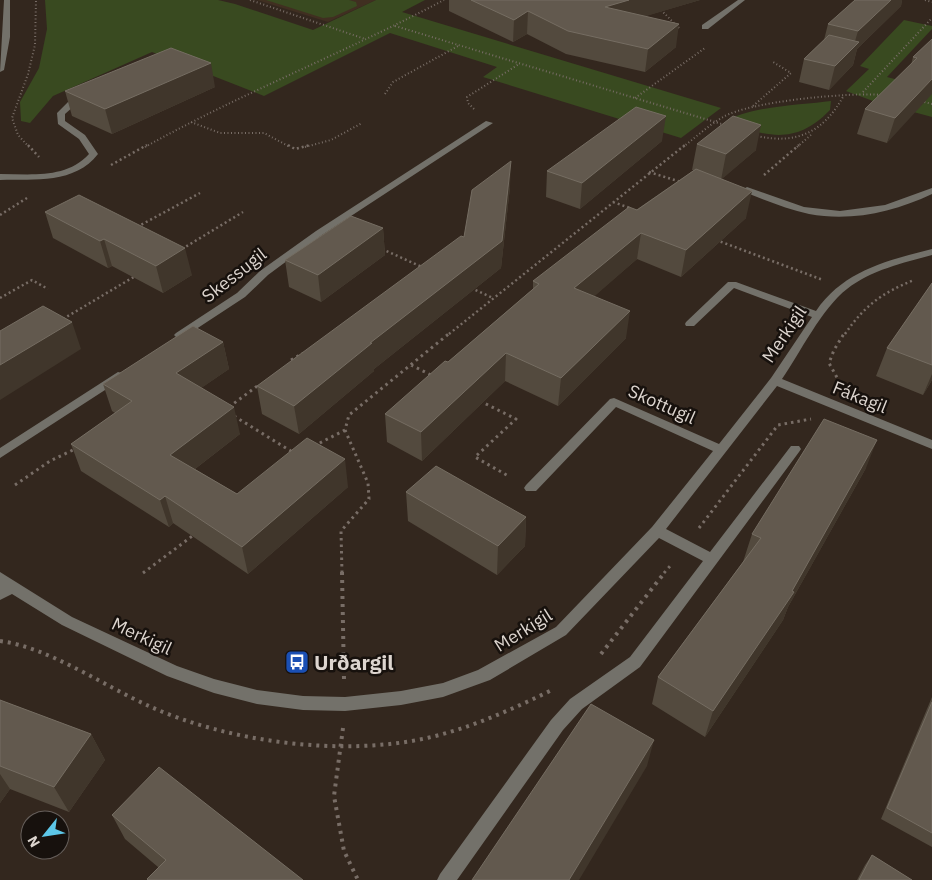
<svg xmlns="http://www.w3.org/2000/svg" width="932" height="880" font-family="'IBM Plex Sans',sans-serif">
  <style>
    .built { fill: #402f21 }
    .green { fill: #394a20 }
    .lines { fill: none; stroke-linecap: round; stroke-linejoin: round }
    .path-far3 { stroke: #786d66; stroke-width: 2; stroke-dasharray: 1 2.5; stroke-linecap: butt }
    .path-far2 { stroke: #786d66; stroke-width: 2.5; stroke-dasharray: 2 3; stroke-linecap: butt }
    .path-far1 { stroke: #786d66; stroke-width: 3; stroke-dasharray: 2.5 4; stroke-linecap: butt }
    .path { stroke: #786d66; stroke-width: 4; stroke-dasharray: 3 5; stroke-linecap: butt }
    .minor { fill: #73716a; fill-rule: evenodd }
    .wall { fill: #534a3e }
    .shaded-wall { fill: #40362b }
    .building { fill: #62594e; stroke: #756d62 }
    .labels { text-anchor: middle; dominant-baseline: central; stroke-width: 5; stroke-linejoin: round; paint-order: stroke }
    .street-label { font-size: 18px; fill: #ddd5cf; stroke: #17110d }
    .near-poi-label { font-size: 21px; font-weight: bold; fill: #ddd5cf; stroke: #17110d; text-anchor: start }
  </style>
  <rect width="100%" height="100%" fill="#33271e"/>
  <path class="built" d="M257,0h119l-48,22z"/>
  <path class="green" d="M45,0h173l17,4 78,26 63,-30h49l-23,12 319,96 -40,30 -198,-61 14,-10 -107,-34 -126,63 -112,-44 -99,44 -23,27 -9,-2 -1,-19 19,-34 8,-39z
    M266,0h83l7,2 1,4 -24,11 -10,1z
    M904,20l28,6v3l-45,48 45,12v28l-59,-16 -27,-10 23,-22 -9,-3z
    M831,101l-1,9c-35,36 -62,26 -105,13 20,-17 78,-18 106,-22z"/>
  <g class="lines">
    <path class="path-far3" d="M250,0l115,39
      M925,0l7,2
      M661,10l19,19
      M395,26l330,99
      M863,92l69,-74
      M385,94l8,-12 65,-36
      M635,98l70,-50
      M921,101l11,3
      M753,106l38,-33 -18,-11
      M474,109l-6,-6 -1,-6 52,-33
      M191,122l29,11h44l26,14
      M757,136c41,9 68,-5 87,-41
      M29,147l-11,-12 -6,-17 16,-44 7,-29 1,-45
      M145,147c97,-54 201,-95 299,-147
      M305,147l26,-7 31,-17
      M683,147c13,-10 26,-22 40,-30 28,-16 128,-25 160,-22
      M797,147l15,-13"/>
    <path class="path-far2" d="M28,145l11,12
      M288,145l7,4 15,-4
      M111,165l36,-20
      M649,172l32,10
      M764,175l35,-30
      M613,202l17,6
      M0,215l27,-17
      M137,227l63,-34
      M716,240l107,40
      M182,249l61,-37
      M382,249l40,18
      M471,288l22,10
      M0,298l32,-18 16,9
      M63,319l74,-44
      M449,334l236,-189
      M845,334c20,-29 37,-41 69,-54"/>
    <path class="path-far1" d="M291,360l12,-7
      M411,365l22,11
      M840,383l-11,-20 5,-13 11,-18
      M480,401l36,18 -41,38 35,20
      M229,407l31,-23
      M234,416l60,37
      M314,446l31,-16
      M15,485l35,-24 25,-12
      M699,528l79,-103 33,-6
      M143,573l52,-39
      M342,573l-1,-42 28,-32 -1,-16 -23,-53 4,-15 102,-83
      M664,573l7,-8"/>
    <path class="path" d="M342,572l2,107
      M0,641c48,6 104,45 149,65 79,36 192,51 278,32 44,-10 86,-29 127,-49
      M601,654l64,-82
      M343,728l-9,68 10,55 14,29"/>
    <path class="minor" d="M4,0h6v37l-6,33 -4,2z
      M738,0h7l-37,29h-6v-4z
      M83,97l4,2 -1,2 -12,5 -9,8v7l20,14 13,19c-23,30 -63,25 -98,26v-6c32,0 66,5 89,-20l-10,-15 -21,-15 -1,-11 11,-11z
      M486,121l7,2 -171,112 -54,40 -23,22 -61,40h-8l-2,-2 2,-2 61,-40 23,-22 56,-40z
      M747,187l57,20 36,4 45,-6 47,-17v6c-38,18 -81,28 -123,20 -22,-5 -44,-14 -65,-22l-2,-2z
      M932,249v6c-29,8 -61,15 -85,34 -25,19 -47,64 -65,90l150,61v9l-155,-63 -111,143 44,23 81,-106h8l2,3 -2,3 -159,215 -58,42 -19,21 -106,150h-20l3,-6 111,-154 19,-21 60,-42 73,-96 -44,-23 -93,97 -76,45 -47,17 -42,8 -56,6 -42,-1 -46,-6 -43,-11 -47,-17 -105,-51 -50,-31 -12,6v-28l72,45 105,49 37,13 43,11 46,6 42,1 56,-6 42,-8 35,-13 78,-43 96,-100 61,-76 -97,-44 -80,84h-10l-2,-3 2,-3 84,-86 4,-1 105,46 52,-66 41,-61 -78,-29 -40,38h-8l-1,-2 1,-2 42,-40h8l80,29c27,-40 72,-51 116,-62z
      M118,372l4,1 2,3 -2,3 -122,79v-10z"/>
  </g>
  <path class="wall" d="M449,0h251l-55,16 31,31 -31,25 -79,-18 -39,-20 -14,8 -64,-31z
    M855,0h47l-1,6 -44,43 -4,16 -24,25 -30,-8 5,-23 20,-19 4,-16z
    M932,39l-45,104 -30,-9 8,-25 46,-44 2,-8z
    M215,87l-103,47 -40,-18 -7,-25z
    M662,141l-82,68 -34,-12 1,-26z
    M697,144l59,6 -35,29 25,39 -65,59 -44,-18 -43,37 32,42 -68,68 -53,-25 -83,80 -35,-19 -2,-28 63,-52 85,-73v-8l161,-111h-2z
    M510,187l-9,81 -127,101v2l-75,63 -37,-20 -5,-28 207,-149z
    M45,212l147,63 -29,18 -51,-27 -4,2 -55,-30z
    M383,228l2,27 -64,47 -32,-15 -4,-27z
    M932,283v97l-9,15 -47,-19 11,-28z
    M223,342l6,27 -28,19 39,46 -45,35 42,25 111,-7 -100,87 -75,-51 -4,4 -88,-56 -10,-27 44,-31 -3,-2 -9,-27z
    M866,468l-78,139 -5,13 -78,117 -53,-33 6,-27 85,-115 9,-28z
    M406,492l120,25 -1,29 -28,29 -89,-54z
    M932,697v150l-51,-28z
    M0,700l91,34 14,26 -36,52 -59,-23 -10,14z
    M112,815l191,65 -145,-13 -33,-28z
    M872,855l40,25h-55l8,-15z"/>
  <path class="shaded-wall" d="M629,0h71l-97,29 2,-22z
    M891,0h11l-1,6 -44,43 -4,16 -24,25 6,-24 18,-18 5,-17z
    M528,11l-1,23 -14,8 1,-22z
    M679,24l-3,23 -31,25 3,-23z
    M211,63l4,24 -103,47 -7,-25z
    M932,79v15l-45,49 8,-25z
    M666,116l-4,25 -82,68 2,-26z
    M761,125l-5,25 -35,30 5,-26z
    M511,161l-1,26 -9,81 -127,101v2l-75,63 -5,-28 76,-63 132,-102z
    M752,191l-6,27 -65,59 5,-27z
    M383,228l2,27 -64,47 -3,-27z
    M641,233l-4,26 -65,57 2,-28z
    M104,239l8,27 -4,2 -8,-27z
    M185,248l7,27 -29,18 -7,-27z
    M630,311l-4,27 -68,68 3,-28z
    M72,322l9,27 -81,51v-35z
    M223,342l6,27 -45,31 -8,-27z
    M506,353l-1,28 -83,80 -1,-29z
    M932,374v6l-9,15z
    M234,407l6,27 -62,48 -8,-27z
    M877,440l-11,28 -78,139 -5,13 -78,117 8,-26 79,-120z
    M345,459l3,28 -100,87 -6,-27z
    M165,496l8,27 -4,4 -9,-27z
    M526,517l-1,29 -28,29 1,-29z
    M91,734l14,26 -36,52 -15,-25z
    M654,740l-7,26 -68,114h-10z
    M0,774l10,15 -10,14z"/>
  <path class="building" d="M471,0h158l-24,7 74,17 -31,25 -80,-18 -40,-20 -14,9z
    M855,0h36l-33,31 -30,-7z
    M829,35l30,7 -24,24 -31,-7z
    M932,39v40l-37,39 -30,-9 52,-51 -4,-1z
    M171,48l40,15 -106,46 -40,-18z
    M636,107l30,9 -84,67 -35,-12z
    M733,116l28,9 -35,29 -29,-10z
    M511,161l-9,80 -132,102h2l-78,63 -37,-20 204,-150 3,1 8,-47z
    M696,169l56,22 -66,59 -45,-17 -67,55 56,23 -69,67 -55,-25 -85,79 -36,-18 60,-53 3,1 91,-78 -6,-3 96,-74 8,3z
    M79,195l106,53 -29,18 -52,-27 -4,2 -55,-29z
    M351,216l32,12 -65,47 -33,-15z
    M932,283v82l-45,-17z
    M43,306l29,16 -72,43v-34z
    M193,326l30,16 -47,31 58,34 -64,48 67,39 70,-56 38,21 -103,88 -77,-51 -5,4 -89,-56 61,-43 -29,-17z
    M824,419l53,21 -85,151 2,1 -81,119 -55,-34 103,-139 -9,-4z
    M436,466l90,51 -28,29 -92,-54z
    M0,700l91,34 -37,53 -54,-21z
    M932,702v131l-45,-25z
    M591,704l63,36 -85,140h-97z
    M159,767l144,113h-155l-1,-1 19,-19 -54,-45z
    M872,855l40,25h-53z"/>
  <defs>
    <g id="bus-square" transform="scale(1.25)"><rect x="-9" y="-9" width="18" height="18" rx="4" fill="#1a4fb4" stroke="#17110d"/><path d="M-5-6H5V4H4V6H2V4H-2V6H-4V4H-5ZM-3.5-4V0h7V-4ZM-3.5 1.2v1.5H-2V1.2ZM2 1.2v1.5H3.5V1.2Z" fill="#fff"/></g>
  </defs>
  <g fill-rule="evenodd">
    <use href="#bus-square" x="297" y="662"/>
  </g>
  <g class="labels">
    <g class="street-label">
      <text transform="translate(234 275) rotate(-38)">Skessugil</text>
      <text transform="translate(784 334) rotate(-56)">Merkigil</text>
      <text transform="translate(860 397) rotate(22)">Fákagil</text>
      <text transform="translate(662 404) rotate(24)">Skottugil</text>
      <text transform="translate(523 630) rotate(-32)">Merkigil</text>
      <text transform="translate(142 636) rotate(25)">Merkigil</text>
    </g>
    <g class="near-poi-label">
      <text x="314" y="662">Urðargil</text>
    </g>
  </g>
  <g transform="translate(45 835) rotate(240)"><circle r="24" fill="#17110d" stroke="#665f5b"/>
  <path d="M0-4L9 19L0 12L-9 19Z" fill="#5dc7e8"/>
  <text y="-8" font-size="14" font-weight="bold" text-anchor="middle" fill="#ddd5cf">N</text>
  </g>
</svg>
